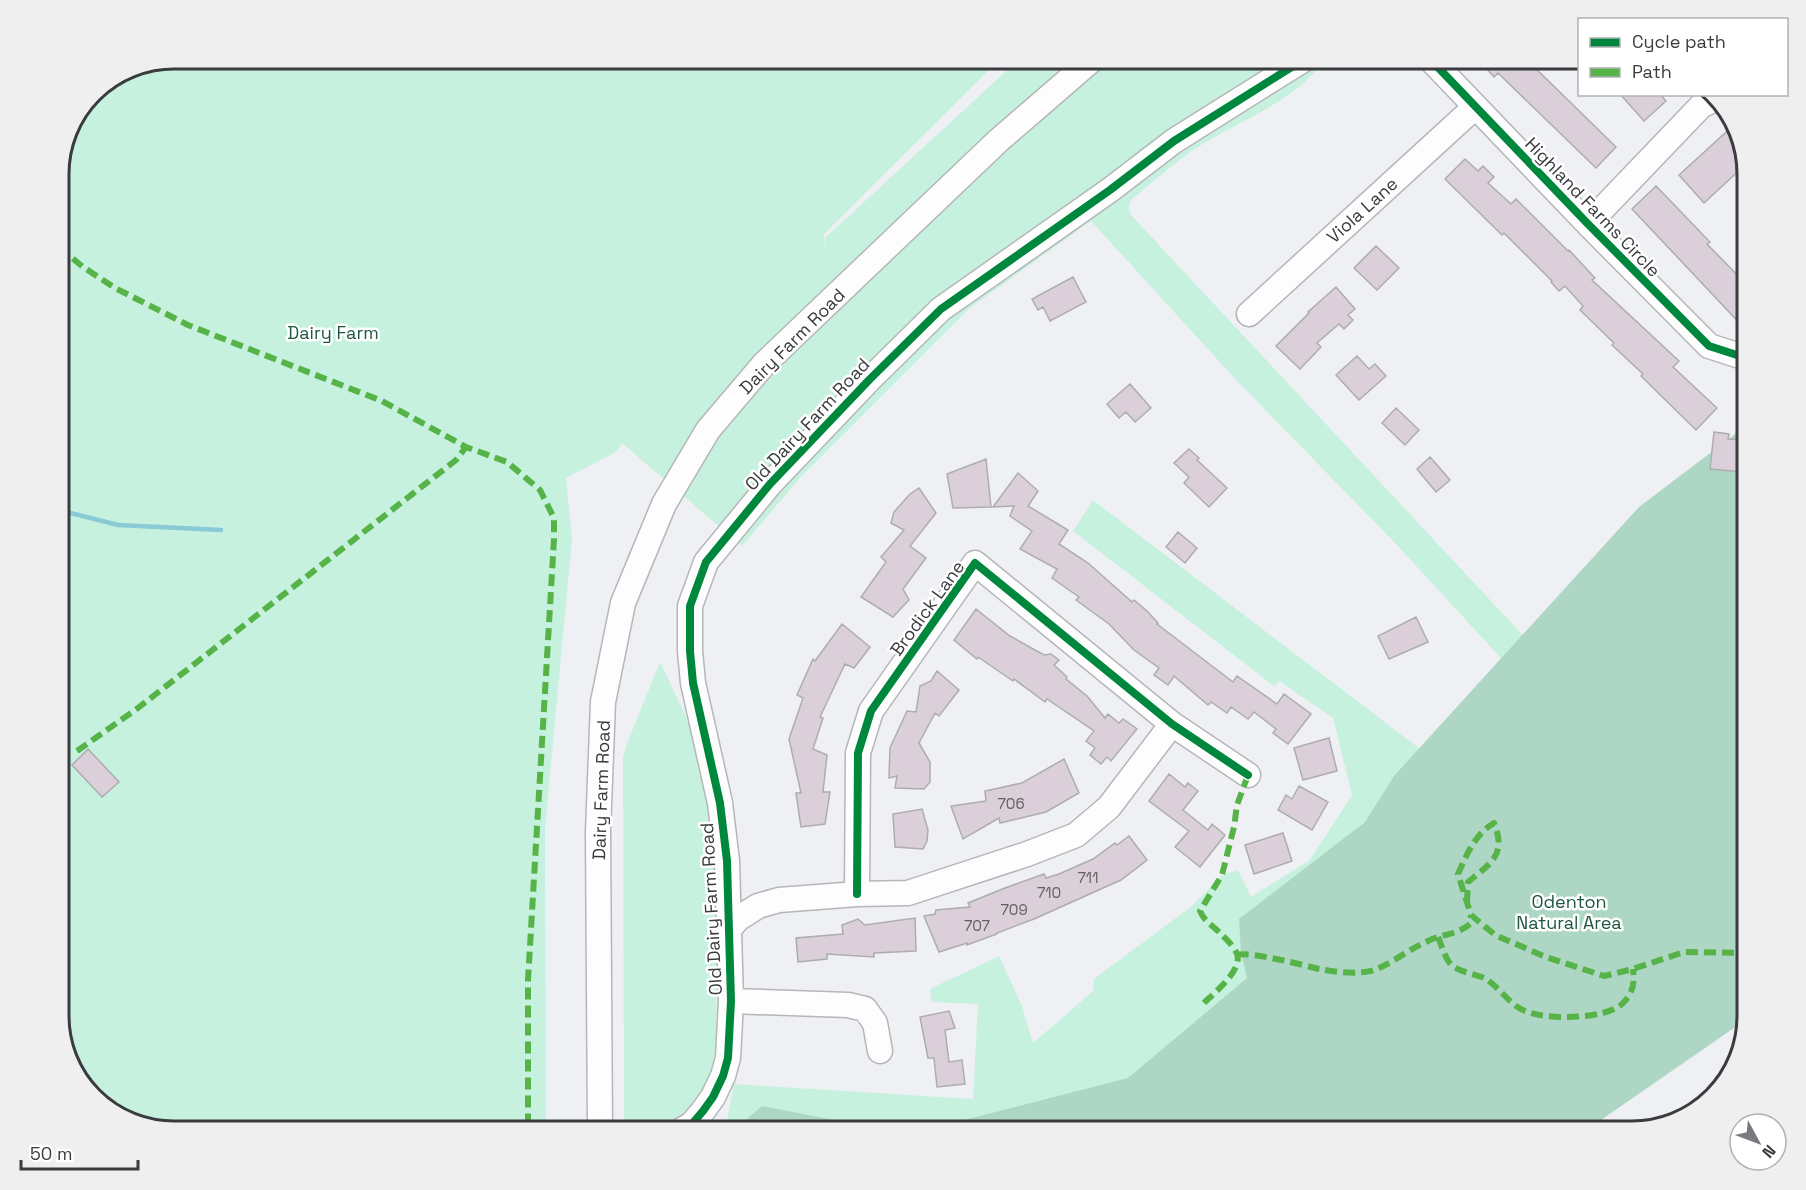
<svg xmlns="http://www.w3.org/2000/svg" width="1806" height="1190" font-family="'Space Grotesk',sans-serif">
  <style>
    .green { fill: #c7f1df }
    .forest { fill: #aed6c5 }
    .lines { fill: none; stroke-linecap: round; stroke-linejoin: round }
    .stream { stroke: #8ac9d6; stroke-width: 4.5 }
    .building { fill: #dbd0d9; stroke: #adacaf; stroke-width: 1.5 }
    .minor-casing { stroke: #b5b6ba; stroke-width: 27 }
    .minor { stroke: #fdfdfd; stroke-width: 24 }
    .quiet { stroke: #56b347; stroke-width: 6; stroke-dasharray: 12 6; stroke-linecap: butt }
    .cycleway-casing { stroke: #fff; stroke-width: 11 }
    .cycleway { stroke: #00873e; stroke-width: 8 }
    .labels { text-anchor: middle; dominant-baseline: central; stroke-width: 5; stroke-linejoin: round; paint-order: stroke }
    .number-label { font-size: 15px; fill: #626065 }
    .street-label { font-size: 18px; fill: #3a3b3e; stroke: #fff }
    .park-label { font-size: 18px; fill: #1e563f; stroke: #fff }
    .rim { fill: none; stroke: #3a3b3e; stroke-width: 3 }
  </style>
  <rect width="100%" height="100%" fill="#eff0f4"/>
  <path class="green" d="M174,58l826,1 -176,175 1,14v-10l194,-179h306c-29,42 -82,60 -124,86 -25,16 -48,37 -70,55l-2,7 2,8 428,459 -15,457h-819l9,-47 239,15 5,-95 -46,-2 -2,-13 69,-33 23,50 11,37 60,-52 1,-12 98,-73 30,-31 16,-5 13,27 59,-37 42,-65 -19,-77 -54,-37 -5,5 -201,-155 20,-31 360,274 82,-79 -139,-151 -158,-162 -147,-161 -121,87 -170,170 -58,68 -120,-103 -6,9 -50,26 6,61 -27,289 1,303h-372l-64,-19 -36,-38 -15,-51v-856l34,-75 37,-25z
    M1747,375v58l-5,-7v-50z
    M660,662l35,73 20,91 3,66 -2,153 -4,27 -16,29 -14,15 -43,15h-6l-6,-4 -3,-6 -1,-363 3,-12z"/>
  <path class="forest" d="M1747,425v594l-162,112h-664l207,-53 119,-100 -6,-25 -2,-34 126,-97 29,-46 245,-269z
    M762,1106l128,25h-157z"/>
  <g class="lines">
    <path class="stream" d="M59,510l59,15 103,5"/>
  </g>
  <path class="building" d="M1477,58h48l91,89 -20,21 -98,-95 -4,4z
    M1620,94h40l6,7 -22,20z
    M1734,125l11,40 -41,38 -25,-28z
    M1465,159l13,12 5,-5 11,11 -6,6 23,21 5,-5 52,52 1,-1 26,28 -3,2 87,81 -6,6 44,41 -21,22 -55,-54 2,-2 -31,-29 2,-2 -34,-33 3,-4 -18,-20 -6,5 -8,-9 1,-1 -48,-48 -2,2 -57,-56z
    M1656,186l54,56 -3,2 41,42v46l-116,-123z
    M1376,246l23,22 -22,22 -23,-22z
    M1073,277l13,25 -36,19 -7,-14 -5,3 -6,-11z
    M1336,287l19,22 -7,6 5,5 -9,9 -5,-5 -22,19 4,4 -21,22 -24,-23 33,-33 -1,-1z
    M1357,356l12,13 6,-5 11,12 -27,24 -23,-25z
    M1130,384l21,24 -16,14 -9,-10 -7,6 -12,-14z
    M1396,408l23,22 -14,15 -23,-22z
    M1714,432l15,2 -1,5 18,1 -3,32 -33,-3z
    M1189,449l10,9 -2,2 30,28 -18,19 -25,-24 5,-6 -15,-14z
    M1430,457l20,23 -14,12 -19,-23z
    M986,459l5,48 -38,1 -6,-34z
    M1018,473l20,18 -10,15 40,24 -9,14 29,19 44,39 2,-2 13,11 11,12 -1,1 76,58 4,-6 40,28 7,-10 27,20 -23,30 -15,-11 3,-4 -22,-17 -6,7 -17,-12 -4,6 -16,-11 -3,3 -34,-29 -6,9 -14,-10 5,-7 -25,-18 -25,-26 -33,-24 3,-3 -27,-19 5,-9 -37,-20 12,-18 -22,-15 4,-10 -21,1z
    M919,488l17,25 -26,33 16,12 -23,31 6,11 -16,17 -32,-20 25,-35 -5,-5 23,-27 -13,-7 3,-11 16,-18z
    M1178,532l19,16 -12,15 -19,-16z
    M976,609l34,27 34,19 7,-1 8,6 -5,5 13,12 -1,2 21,17 18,22 3,-4 11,9 4,-4 14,10 -26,32 -4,-4 -6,7 -11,-9 5,-7 -9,-7 8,-10 -47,-32 -2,3 -31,-23 -1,2 -35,-24 -1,2 -23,-19z
    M1416,617l12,25 -39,17 -11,-23z
    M842,624l28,23 -16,21 -9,-4 -25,53 3,1 -10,31 14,6 -4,37h7l-5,32 -24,3 -5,-34h5l-12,-54 14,-41 -6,-3 16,-36 2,2z
    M937,671l22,19 -20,26 -4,-3 -16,30 11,19v20l-6,7 -29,-1 2,-12 -8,2 1,-30 17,-37 9,1 4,-26 11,-5z
    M1329,738l8,33 -34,9 -9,-32z
    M88,749l31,33 -17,15 -30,-32z
    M1064,759l15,34 -33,19 -46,11 -1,-5 -36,21 -12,-33 35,-5 -1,-10 37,-8z
    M1169,774l16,13 3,-4 10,8 -15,19 25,20 4,-6 13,11 -25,32 -25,-20 14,-16 -40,-30z
    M1299,786l29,16 -16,28 -34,-20 8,-15 6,4z
    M922,809l6,21 -1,11 -4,8 -28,-2 -2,-33z
    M1283,833l9,28 -38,13 -9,-29z
    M1129,836l18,24 -26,20 -87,39 -37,14v1l-30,11v-2l-28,9 -15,-36 11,-2 1,-4 34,-3 -2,-4 37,-15 39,-14 2,4 13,-4 34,-15 22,-16 2,2z
    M915,918l1,33 -42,2v4l-47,-3v5l-29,3 -2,-24 47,-4 -1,-9 16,-6 7,6z
    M949,1011l6,17 -10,2 4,32 13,-2 3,24 -28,3 -3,-29h-6l-8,-41z"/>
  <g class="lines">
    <g class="minor-casing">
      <path id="minor" d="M1429,58l159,166 121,122 31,10 7,-1
        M1588,224l113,-118 14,-7
        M1249,314l226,-207
        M857,894l1,-141 13,-42 104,-148 197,161 76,51
        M728,930l11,-12 19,-12 21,-6 78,-6 51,-1 119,-39 49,-19 33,-28 63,-83
        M731,1001l117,4 17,4 10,14 5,28
        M600,1131l-2,-299 5,-130 20,-99 41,-99 44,-74 56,-66 235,-224 95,-82
        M680,1131l12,-7 11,-13 10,-14 10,-21 5,-18 3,-57 -4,-140 -7,-58 -27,-120 -3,-32v-45l16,-44 64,-78 100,-105 71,-70 169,-119 64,-49 132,-83"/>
    </g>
    <use href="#minor" class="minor"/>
    <path class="quiet" d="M59,247l24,20 32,21 73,37 194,76 84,46 41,15 33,28 14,28v21l-26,441v151
      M77,751l61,-43 318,-248 10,-13
      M1467,902l1,-20c23,-19 39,-27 26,-59 -19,11 -27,31 -36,51l13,41 24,20 51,22 58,19 29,-7 51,-17 63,1
      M1438,937c3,7 6,18 11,25 8,11 26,11 37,17 14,9 24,26 39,32 21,9 82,9 98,-8 10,-10 12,-20 10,-34
      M1237,955c12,-4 66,10 82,14 16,3 39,6 55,1 19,-7 35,-21 54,-29 14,-7 29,-6 42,-17l1,-9
      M1204,1003c10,-10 39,-33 33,-49 -3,-8 -12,-16 -18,-22 -7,-7 -15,-11 -19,-21l22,-36 12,-48 3,-22 11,-30"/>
    <g class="cycleway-casing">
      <path id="cycleway" d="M1429,58l159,166 121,122 31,10 7,-1
        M857,894l1,-141 13,-42 104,-148 197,161 76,51
        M680,1131l12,-7 11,-13 10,-14 10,-21 5,-18 3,-57 -4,-140 -7,-58 -27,-120 -3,-32v-45l16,-44 64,-78 100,-105 71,-70 169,-119 64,-49 132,-83"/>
    </g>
    <use href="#cycleway" class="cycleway"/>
  </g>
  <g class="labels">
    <g class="number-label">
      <text x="1011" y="803">706</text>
      <text x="1088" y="877">711</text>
      <text x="1049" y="892">710</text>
      <text x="1014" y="909">709</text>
      <text x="977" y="925">707</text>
    </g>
    <g class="street-label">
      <text transform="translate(1593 207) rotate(46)">Highland Farms Circle</text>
      <text transform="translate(1362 210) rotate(-42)">Viola Lane</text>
      <text transform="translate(792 341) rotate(-45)">Dairy Farm Road</text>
      <text transform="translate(807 424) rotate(-47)">Old Dairy Farm Road</text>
      <text transform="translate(927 608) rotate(-54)">Brodick Lane</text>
      <text transform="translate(601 790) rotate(-88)">Dairy Farm Road</text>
      <text transform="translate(711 909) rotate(-93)">Old Dairy Farm Road</text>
    </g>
    <g class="park-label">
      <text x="333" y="332">Dairy Farm</text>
      <text x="1569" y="901">Odenton<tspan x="1569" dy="21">Natural Area</tspan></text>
    </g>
  </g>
  <path d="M0 0H1806V1190H0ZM174 69H1632A105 105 0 0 1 1737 174V1016A105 105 0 0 1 1632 1121H174A105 105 0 0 1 69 1016V174A105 105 0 0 1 174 69Z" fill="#efeff0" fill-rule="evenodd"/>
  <path class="rim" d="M174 69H1632A105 105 0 0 1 1737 174V1016A105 105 0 0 1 1632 1121H174A105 105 0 0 1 69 1016V174A105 105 0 0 1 174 69Z"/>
  <rect x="1578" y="18" width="210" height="78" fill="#ffffff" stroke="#b0b1b2" stroke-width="1.5"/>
  <rect x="1590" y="38" width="30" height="9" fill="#00873e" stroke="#b0b1b2" stroke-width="1.5"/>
  <text x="1632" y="48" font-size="18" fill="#3a3b3e">Cycle path</text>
  <rect x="1590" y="68" width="30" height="9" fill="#56b347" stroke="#b0b1b2" stroke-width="1.5"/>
  <text x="1632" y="78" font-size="18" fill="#3a3b3e">Path</text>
  <g transform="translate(1758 1142) rotate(131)"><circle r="28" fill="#ffffff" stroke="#b0b1b2" stroke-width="1.5"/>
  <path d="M0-4.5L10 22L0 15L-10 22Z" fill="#797a7e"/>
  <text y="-9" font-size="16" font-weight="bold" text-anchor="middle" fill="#3a3b3e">N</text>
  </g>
  <path d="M21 1160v9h117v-9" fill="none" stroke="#3a3b3e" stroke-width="3"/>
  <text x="30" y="1160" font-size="18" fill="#3a3b3e" stroke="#ffffff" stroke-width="4.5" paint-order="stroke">50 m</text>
</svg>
